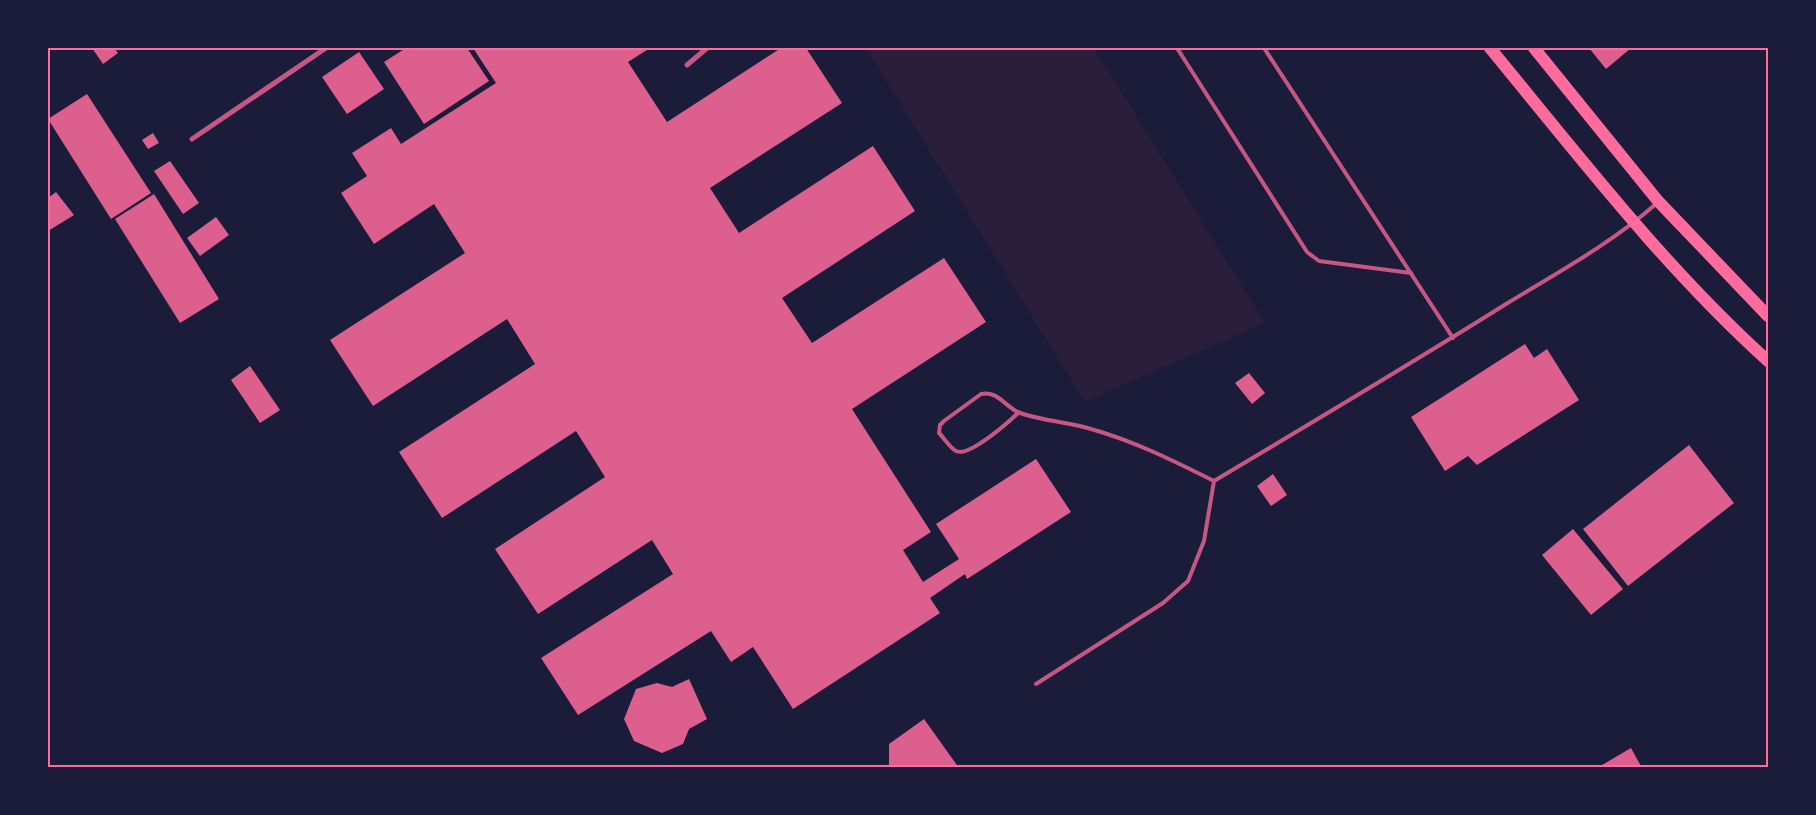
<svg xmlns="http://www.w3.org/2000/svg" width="1816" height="815" font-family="Helvetica,sans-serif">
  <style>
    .green { fill: #2a1e3b }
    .building { fill: #dd5f8e }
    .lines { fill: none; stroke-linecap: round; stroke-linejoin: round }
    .service { stroke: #c65784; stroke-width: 4 }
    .minor { stroke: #c65784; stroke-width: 5 }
    .primary { stroke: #ff6b9d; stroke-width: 12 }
    .neatline { fill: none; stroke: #ff6b9d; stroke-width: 2 }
  </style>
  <rect width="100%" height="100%" fill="#1b1b3a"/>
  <path class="green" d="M866,48h228l171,275 -180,79z"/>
  <path class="building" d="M92,48h22l4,5 -15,11z
    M406,48h61l22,33 -65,43 -40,-62z
    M473,48h177l-22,14 39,60 114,-74h25l36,55 -132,85 29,45 134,-87 42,65 -133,87 30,45 132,-85 42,64 -134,87 79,123 -28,18 20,32 36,-23 -23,-35 100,-65 35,53 -104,67 -2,-5 -35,24 10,15 -147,96 -40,-62 -22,15 -20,-31 -133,84 -37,-57 132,-84 -21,-34 -114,74 -43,-65 110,-72 -29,-46 -134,87 -43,-66 136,-88 -28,-45 -134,87 -43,-66 135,-87 -31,-49 -60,40 -33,-51 26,-17 -15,-23 39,-25 10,16 95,-61z
    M1589,48h42l-25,21z
    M359,52l25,37 -37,25 -25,-37z
    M87,94l64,99 -40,26 -63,-100z
    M153,133l6,10 -11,6 -6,-9z
    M170,161l29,42 -16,11 -29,-43z
    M56,192l18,23 -26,16v-33z
    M154,194l65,105 -39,24 -65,-104z
    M216,217l13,18 -29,21 -13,-18z
    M1525,344l9,14 13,-9 32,51 -102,65 -9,-9 -23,15 -34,-54z
    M250,366l30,44 -20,13 -29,-43z
    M1249,373l16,20 -13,11 -17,-21z
    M1689,445l45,58 -106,83 -45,-57z
    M1273,474l14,21 -16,11 -14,-20z
    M1573,529l50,60 -32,26 -49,-60z
    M689,679l18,40 -18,10 -6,15 -21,9 -28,-12 -10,-22 12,-30 21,-6 15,4z
    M924,719l35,49h-70v-24z
    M1631,748l11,20h-45z"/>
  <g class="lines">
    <path class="service" d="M1177,48l130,204 12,9 92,12
      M1264,48l189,290
      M1019,412c-10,10 -51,46 -63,39 -6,-3 -12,-13 -17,-18l1,-8 4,-4 37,-27c17,-4 25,14 39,19 23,8 48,9 71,16 43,12 83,32 123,52
      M1036,684l127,-81 25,-22 16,-40 10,-60c97,-58 195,-116 292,-177 51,-31 106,-61 151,-101"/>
    <path class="minor" d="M687,65l20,-17
      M192,139l134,-91"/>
    <path class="primary" d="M1490,48c89,108 174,219 278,313
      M1534,48l124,153 110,115"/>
  </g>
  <rect width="1816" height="815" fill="none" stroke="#1b1b3a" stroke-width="98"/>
  <rect x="49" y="49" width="1718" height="717" class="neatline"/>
</svg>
